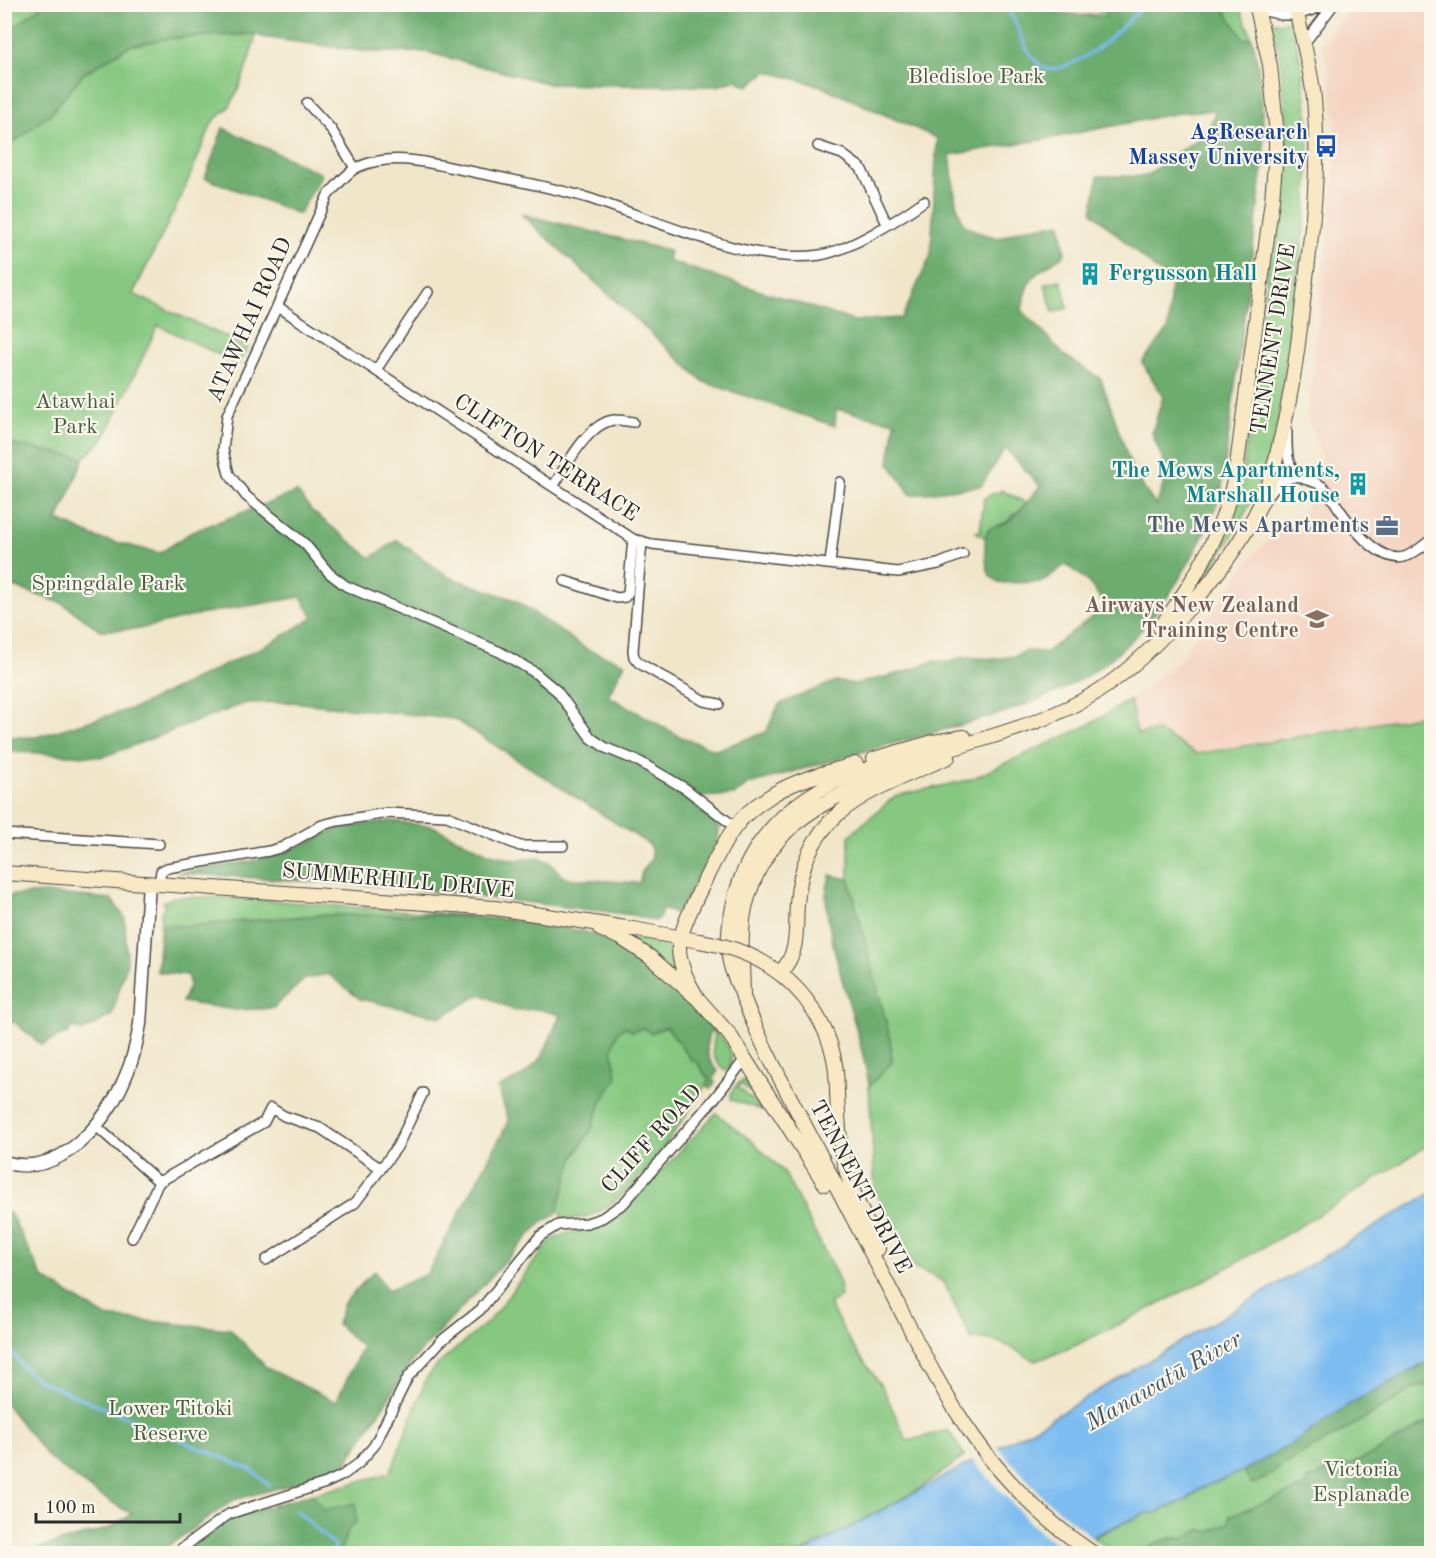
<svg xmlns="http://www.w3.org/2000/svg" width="1436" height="1558" font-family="'Old Standard TT',serif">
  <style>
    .built { fill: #f4d3c0 }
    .green { fill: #86c880; stroke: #587a56; stroke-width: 1.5 }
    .forest { fill: #6cac6e; stroke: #4c6c4c; stroke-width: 1.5; fill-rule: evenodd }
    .water { fill: #7bbcf0; stroke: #53748e; stroke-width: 1.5 }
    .pier { fill: #f0e6ca }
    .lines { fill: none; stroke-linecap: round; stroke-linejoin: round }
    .stream { stroke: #7bbcf0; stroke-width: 3 }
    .minor-casing { stroke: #494743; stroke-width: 12 }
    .tertiary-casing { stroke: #494743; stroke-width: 15 }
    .secondary-casing { stroke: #494743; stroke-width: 16 }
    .minor { stroke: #fff; stroke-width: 9 }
    .tertiary { stroke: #fff; stroke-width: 12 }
    .secondary { stroke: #f8e8c3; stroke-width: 14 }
    .secondary-bridge-casing { stroke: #494743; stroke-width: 16; stroke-linecap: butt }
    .secondary-bridge { stroke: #f8e8c3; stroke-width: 14 }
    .labels { text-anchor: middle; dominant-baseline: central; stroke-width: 4.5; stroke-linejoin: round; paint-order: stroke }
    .park-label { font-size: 22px; fill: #465a44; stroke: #fbf7ec }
    .transit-label { font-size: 22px; font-weight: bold; fill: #164399; stroke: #fbf7ec; text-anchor: end }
    .culture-label { font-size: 22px; font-weight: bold; fill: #0d838f; stroke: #fbf7ec; text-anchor: start }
    .street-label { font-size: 22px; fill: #2b2b2b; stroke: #fbf7ec }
    .service-label { font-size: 22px; font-weight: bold; fill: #4e5e75; stroke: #fbf7ec; text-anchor: end }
    .education-label { font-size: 22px; font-weight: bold; fill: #785e54; stroke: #fbf7ec; text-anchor: end }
    .water-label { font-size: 24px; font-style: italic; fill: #435666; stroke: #fbf7ec }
  </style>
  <rect width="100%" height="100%" fill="#fbf7ec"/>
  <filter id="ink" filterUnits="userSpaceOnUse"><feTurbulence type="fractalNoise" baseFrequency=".0167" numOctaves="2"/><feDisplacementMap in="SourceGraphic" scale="12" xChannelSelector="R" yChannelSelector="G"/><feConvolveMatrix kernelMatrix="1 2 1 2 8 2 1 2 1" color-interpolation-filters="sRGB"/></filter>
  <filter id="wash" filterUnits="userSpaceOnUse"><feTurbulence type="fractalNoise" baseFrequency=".008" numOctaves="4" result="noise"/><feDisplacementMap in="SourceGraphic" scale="24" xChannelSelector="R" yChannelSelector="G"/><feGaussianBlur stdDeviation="1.35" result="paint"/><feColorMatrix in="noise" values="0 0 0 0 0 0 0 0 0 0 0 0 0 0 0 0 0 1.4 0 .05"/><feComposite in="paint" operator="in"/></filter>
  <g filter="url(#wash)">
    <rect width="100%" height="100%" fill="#f0e6ca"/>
    <path class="built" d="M1019,5h92l-12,9 -63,6z
      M1355,5h76v709l-234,40 -39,-23 -21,4 -7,-35 48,-39 78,-110 49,-41 17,-49 -15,-45 31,-270 -10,-77 -6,-24 18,-25z"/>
    <path class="green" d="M266,4h753l17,16 63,-6 12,-9h127l12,27 8,34 -41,44 -34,2 -137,27 -109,-1 -116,-52 -54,-15 -19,15 -12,-6 -19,6 -167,-2 -124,-32h-56l-108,-15 -6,-3c-6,24 -14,51 -27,73 -4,5 -12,9 -17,16l-30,72 -49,99 115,53 -10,17 -80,-39 -53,112 -21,21 -26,62 39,18 63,15 -21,76 -39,1 -38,-27 -51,-17h-6v-439l20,-13 26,-21 32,-39 46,-28 42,-8 84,-4z
      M5,5h38l-38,29z
      M1292,19c7,34 14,68 16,103 4,72 -9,145 -19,217 -6,46 -10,94 -27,137 -14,38 -42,82 -66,113l30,-58 16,-54 33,-273 11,-62 -1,-40 -6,-51 -9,-30 12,2z
      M1061,280l7,28 -15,4 -8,-28z
      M1001,490l26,13 -22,20 -15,5 -5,10 -9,-6 4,-1 4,-32 11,-7 4,1z
      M1130,700l7,34 21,-3 39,23 234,-40v429c-92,62 -188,119 -288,169 -35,17 -70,37 -108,49 -23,-12 -36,-24 -64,-22l-28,-58 -30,-14 -38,-77 -6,-104 23,-24 -2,-24 -41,-159v-43l46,-40 74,-16 118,-54z
      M196,897l54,2 221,17 -152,-1 -134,11 -22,-2 -4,48h-2l4,-60 4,-7 -2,-3 11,-5z
      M623,937l47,7 2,22 5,11z
      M626,1027l6,4 11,-3 7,5 17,-6 25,34h4l13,20c-27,38 -69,110 -111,131 -11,6 -23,7 -36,7v-4l-5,-6 17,-52 18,-29 9,-26 16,-24 -5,-28 6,-19z
      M716,1031c10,12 23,25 10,40 -16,-13 -15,-21 -10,-40z
      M745,1080l6,1 23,31 -33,-28 -3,3 27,24 -34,-11c-2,-9 6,-17 14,-20z
      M716,1113l37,29 31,30 54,106 3,18 -12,8 23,41 31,43 24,53 41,-11 17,26 -49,35 -115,62 -620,1 61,-40 148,-41 36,-94 10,-13 53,-45 62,-81 11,-5 41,-10 16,-9z
      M1431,1360v193h-314l-25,-15 53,-25h10l31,-13 15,-12 42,-17z"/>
    <path class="forest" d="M1052,4l3,8 48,6 9,-13h73l6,4 9,-4h21l23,34 8,-1c10,40 11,80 12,122l-43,334c-26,66 -65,134 -124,175 -52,37 -130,54 -191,71 -53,14 -105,30 -157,44l-15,11 -34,2 -5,8 16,13 8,10 -1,14 -38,68 -6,3 -12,-4 -2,8 -5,4 -22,-6 -234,-28 -222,-14 75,-12 30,-7 57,-26 52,-7 41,5 58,28 23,6 26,-2 10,4 16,16 74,5 3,-11 10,-14 -2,-13 -196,-126 -163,-17 -45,1 -143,54 -98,-6v-14h31l101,-30 134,-64 42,-25 -12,-21 -90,15 -72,17 -39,1 -38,-27 -51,-17h-6l1,-143 78,15 -26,62 39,18 63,15 32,-21 105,-40 15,19 59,47 26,-18 52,37 66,23 73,50 37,13 -17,33 73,41 35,13 50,-18 13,-28 57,-23 19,3 50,-12 30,-11 15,1 12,-5 34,2 20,-3 9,-5 21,1 60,-46c-12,-17 -22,-32 -41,-41l-23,17 -42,1 -10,-7c-4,-9 -8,-37 -2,-45 4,-6 11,-5 17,-8 14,-8 25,-25 35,-37l-35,-38 -24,38 -70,9 -22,-32 6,-41 -59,-13 -1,17 -131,-44 -183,-168 149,37 -2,10 186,60 48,-3 29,-63 6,-117 -116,-52 -54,-15 -19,15 -12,-6 -19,6 -167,-2 -124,-32h-56l-108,-15 -6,-3 -85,4 -42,8 -46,28 -32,39 -26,21 -20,13v-113l38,-29zM1216,110l-9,23 -41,27 -19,16h-49l-6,36 79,71 -3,47 -26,32 21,35 -11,36 16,39 -12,34 -23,-34 -32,-93 -37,-24 -42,-45c5,-39 15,-35 43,-56l-4,-31 -39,6 -23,9 -19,-5 -17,-9 -7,-21 -6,-48 96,-16 137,-27z
      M223,128l99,46c-7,15 -16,26 -23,40l-94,-36z
      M830,875l19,4 41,159 2,24 -23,24c-9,-63 -39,-126 -43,-189 0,-7 3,-15 4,-22z
      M45,893l66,6 14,19 2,44 -15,53 -29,16 -11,-5 -3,6 -27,13 -28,-23 -9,2 -1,-128z
      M319,915c76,0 152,-3 228,10 16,3 33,4 49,10 48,19 86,57 120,96l-1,3 -4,-4c-7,14 -5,30 7,41l-5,8 2,3 -4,7 -5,-4 3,-5 -13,-19h-4l-25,-34 -17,6 -7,-5 -11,3 -6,-4 -8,4 -6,19 5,28 -16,24 -9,26 -18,29 -18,57 -15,9 -128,137 -72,111 -107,29 -76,53h-136l88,-25 22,-14 -36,-21 -47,-35 -44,-55 -1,-192 6,2 33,65 63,39 124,12 37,39 69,34 26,-55 -25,-23 7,-21 30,-32 14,20 39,-17 82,-153 -11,-33 26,-13 18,-18 18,-42 -22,-6 -24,1 -33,-16 -40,23 -81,-18 -32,-25 -23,5 -32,29 -37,2 -54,-8 7,-16 -1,-11 -30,-3 5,-48 22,2z
      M1431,1360v24l-15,3 -82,50 -32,17 -46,29 -5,1 -8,-13 105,-66z
      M1431,1420v133h-295c12,-6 33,-19 47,-14l18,-10 8,3 20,-9 1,-8 63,-23 13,-7v-4l36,-17 8,1 25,-12z
      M312,1494l12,16 32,-7v20l-7,6 -10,24 -158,1 41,-31 20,-9z"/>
    <path class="water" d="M1431,1193v167l-83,45 -55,38 -50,28 -42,17 -15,12 -31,13h-10l-41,18 -42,22 -261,1 246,-133z"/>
    <path class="pier" d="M996,1445l47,52 52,43 -28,13 -33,-26 -63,-68z"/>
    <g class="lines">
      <path class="stream" d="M1003,4c20,20 15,49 45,66 40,-5 70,-39 97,-66
        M4,1347l5,1 13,18 16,14 214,90 18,16
        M296,1510l39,36 -2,8"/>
    </g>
  </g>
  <g filter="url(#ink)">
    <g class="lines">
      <g class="minor-casing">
        <path id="minor" d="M1257,9l25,6h15l33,-11
          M1303,45l31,-41
          M307,103l24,26 24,39
          M818,146l24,8 19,14 26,56
          M277,306l356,233 19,5 246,28 40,-8 25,-10
          M376,370l52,-78
          M1287,432c0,16 -2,37 15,46 6,3 16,4 21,9 7,5 12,16 17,23 12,17 39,53 64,47 10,-3 19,-11 28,-18
          M554,485c13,-20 34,-62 60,-65 6,0 13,1 19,2
          M1269,494l14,-14 16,-4
          M642,541l-9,110 1,6 5,6 65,38 15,3
          M830,563l10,-81
          M565,581l52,17 8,-1 3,-4 5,-54
          M735,827l-49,-38 -46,-27 -34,-14 -15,-10 -34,-47 -23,-19 -34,-20 -154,-66 -17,-13 -24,-29 -59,-48 -11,-14 -6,-8 -6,-24 4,-34 101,-221c9,-9 19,-23 30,-28 34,-15 71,-4 106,3 42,9 84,16 124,28 66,21 164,68 232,57 31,-5 79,-36 104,-54
          M4,834l155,10
          M159,884l2,-13 6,-3 102,-17 14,-4 39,-22 16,-4 49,-8 60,3 73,30h43
          M96,1126l63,56
          M132,1238l27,-56 105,-60 7,-14 13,8 36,12 60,40
          M266,1260l89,-57 42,-56 26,-54
          M174,1554l55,-40 97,-31 17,-8 15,-11 16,-18 34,-69 33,-36 39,-31 60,-74 18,-11 29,-2 15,-5 22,-15 90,-104 31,-40"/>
      </g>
      <g class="tertiary-casing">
        <path id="tertiary" d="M4,1162c57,18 105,-42 123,-89 7,-16 10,-32 13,-49l9,-141"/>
      </g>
      <g class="secondary-casing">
        <path id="secondary" d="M1160,628c36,-49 63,-96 76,-156l36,-272 4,-48v-26l-6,-61 -14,-61
          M874,759l59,-17 31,-5
          M904,761c-79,12 -152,60 -170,141 -4,18 -7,37 -5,55 2,16 10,28 15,42 16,43 38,83 59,123 29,56 59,113 88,169 26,51 51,102 84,148 32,44 74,85 119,115
          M4,873l491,35 138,21 66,12
          M600,929l21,9 29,19 48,42 31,35 96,150
          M769,966c35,22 63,63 67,106 2,27 1,55 6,82 7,33 23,64 36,95
          M780,973c20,-21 15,-43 17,-69 6,-96 77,-114 151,-147
          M743,998c0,-30 -4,-60 2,-90 18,-76 70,-105 137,-131 14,-6 27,-15 41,-19 58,-20 122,-33 174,-66 58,-37 133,-125 163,-187 9,-17 14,-37 18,-55 12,-46 19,-92 24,-140 9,-72 19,-138 12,-211 -3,-31 -13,-64 -19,-95
          M698,999c-9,-15 -19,-33 -19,-51 -1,-20 43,-104 56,-121 8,-11 20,-21 31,-28 26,-19 60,-26 90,-35"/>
      </g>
      <use href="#minor" class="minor"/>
      <use href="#tertiary" class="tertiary"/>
      <use href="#secondary" class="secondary"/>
      <g class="secondary-bridge-casing">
        <path id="secondary-bridge" d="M699,941c26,4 48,11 70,25"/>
      </g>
      <use href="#secondary-bridge" class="secondary-bridge"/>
    </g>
  </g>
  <defs>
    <g id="bus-bare" transform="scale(1.8)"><path d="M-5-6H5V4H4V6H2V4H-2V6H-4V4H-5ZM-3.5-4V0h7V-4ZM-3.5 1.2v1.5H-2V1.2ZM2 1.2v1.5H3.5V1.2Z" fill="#1a4fb4" stroke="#fbf7ec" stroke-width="2.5" paint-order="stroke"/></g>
    <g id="building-bare" transform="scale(1.8)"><path d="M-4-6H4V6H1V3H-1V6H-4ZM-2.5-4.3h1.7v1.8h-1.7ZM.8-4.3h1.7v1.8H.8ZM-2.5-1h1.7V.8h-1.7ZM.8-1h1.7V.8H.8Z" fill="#0f9aa8" stroke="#fbf7ec" stroke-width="2.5" paint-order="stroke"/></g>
    <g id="office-bare" transform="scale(1.8)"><path d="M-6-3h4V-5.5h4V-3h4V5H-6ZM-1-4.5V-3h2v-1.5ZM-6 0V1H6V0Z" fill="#5c6f8a" stroke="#fbf7ec" stroke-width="2.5" paint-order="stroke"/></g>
    <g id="university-bare" transform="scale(1.8)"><path d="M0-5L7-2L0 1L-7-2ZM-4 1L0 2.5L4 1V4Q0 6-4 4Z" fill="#8d6e63" stroke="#fbf7ec" stroke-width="2.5" paint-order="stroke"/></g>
  </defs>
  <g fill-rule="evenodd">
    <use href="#bus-bare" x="1326" y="146"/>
    <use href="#building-bare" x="1090" y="274"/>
    <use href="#building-bare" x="1358" y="484"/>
    <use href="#office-bare" x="1387" y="526"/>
    <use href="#university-bare" x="1317" y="619"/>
  </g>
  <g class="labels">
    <g class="park-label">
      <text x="976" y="77">Bledisloe Park</text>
      <text x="75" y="402">Atawhai<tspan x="75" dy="25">Park</tspan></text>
      <text x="108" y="584">Springdale Park</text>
      <text x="170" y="1409">Lower Titoki<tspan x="170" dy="25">Reserve</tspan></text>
      <text x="1361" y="1470">Victoria<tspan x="1361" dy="25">Esplanade</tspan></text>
    </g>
    <g class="transit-label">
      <text x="1308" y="133">AgResearch<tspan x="1308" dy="25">Massey University</tspan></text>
    </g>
    <g class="culture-label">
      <text x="1108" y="274">Fergusson Hall</text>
      <text x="1340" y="471" text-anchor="end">The Mews Apartments,<tspan x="1340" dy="25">Marshall House</tspan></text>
    </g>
    <g class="street-label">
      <text transform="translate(250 320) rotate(-66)">ATAWHAI ROAD</text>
      <text transform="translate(1274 339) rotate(-81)">TENNENT DRIVE</text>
      <text transform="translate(546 458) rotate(33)">CLIFTON TERRACE</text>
      <text transform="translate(398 881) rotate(5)">SUMMERHILL DRIVE</text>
      <text transform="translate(652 1139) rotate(-48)">CLIFF ROAD</text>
      <text transform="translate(860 1187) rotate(62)">TENNENT DRIVE</text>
    </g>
    <g class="service-label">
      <text x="1369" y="526">The Mews Apartments</text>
    </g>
    <g class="education-label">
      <text x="1299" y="606">Airways New Zealand<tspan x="1299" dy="25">Training Centre</tspan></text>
    </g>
    <g class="water-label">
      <text transform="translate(1164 1382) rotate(-30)">Manawatū River</text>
    </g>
  </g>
  <rect width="1436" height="1558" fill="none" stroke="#fbf7ec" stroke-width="24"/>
  <path d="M36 1513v9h144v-9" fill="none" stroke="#2b2b2b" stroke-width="3"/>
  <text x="45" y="1513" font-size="18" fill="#2b2b2b" stroke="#fbf7ec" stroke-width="4.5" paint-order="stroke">100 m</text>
</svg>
